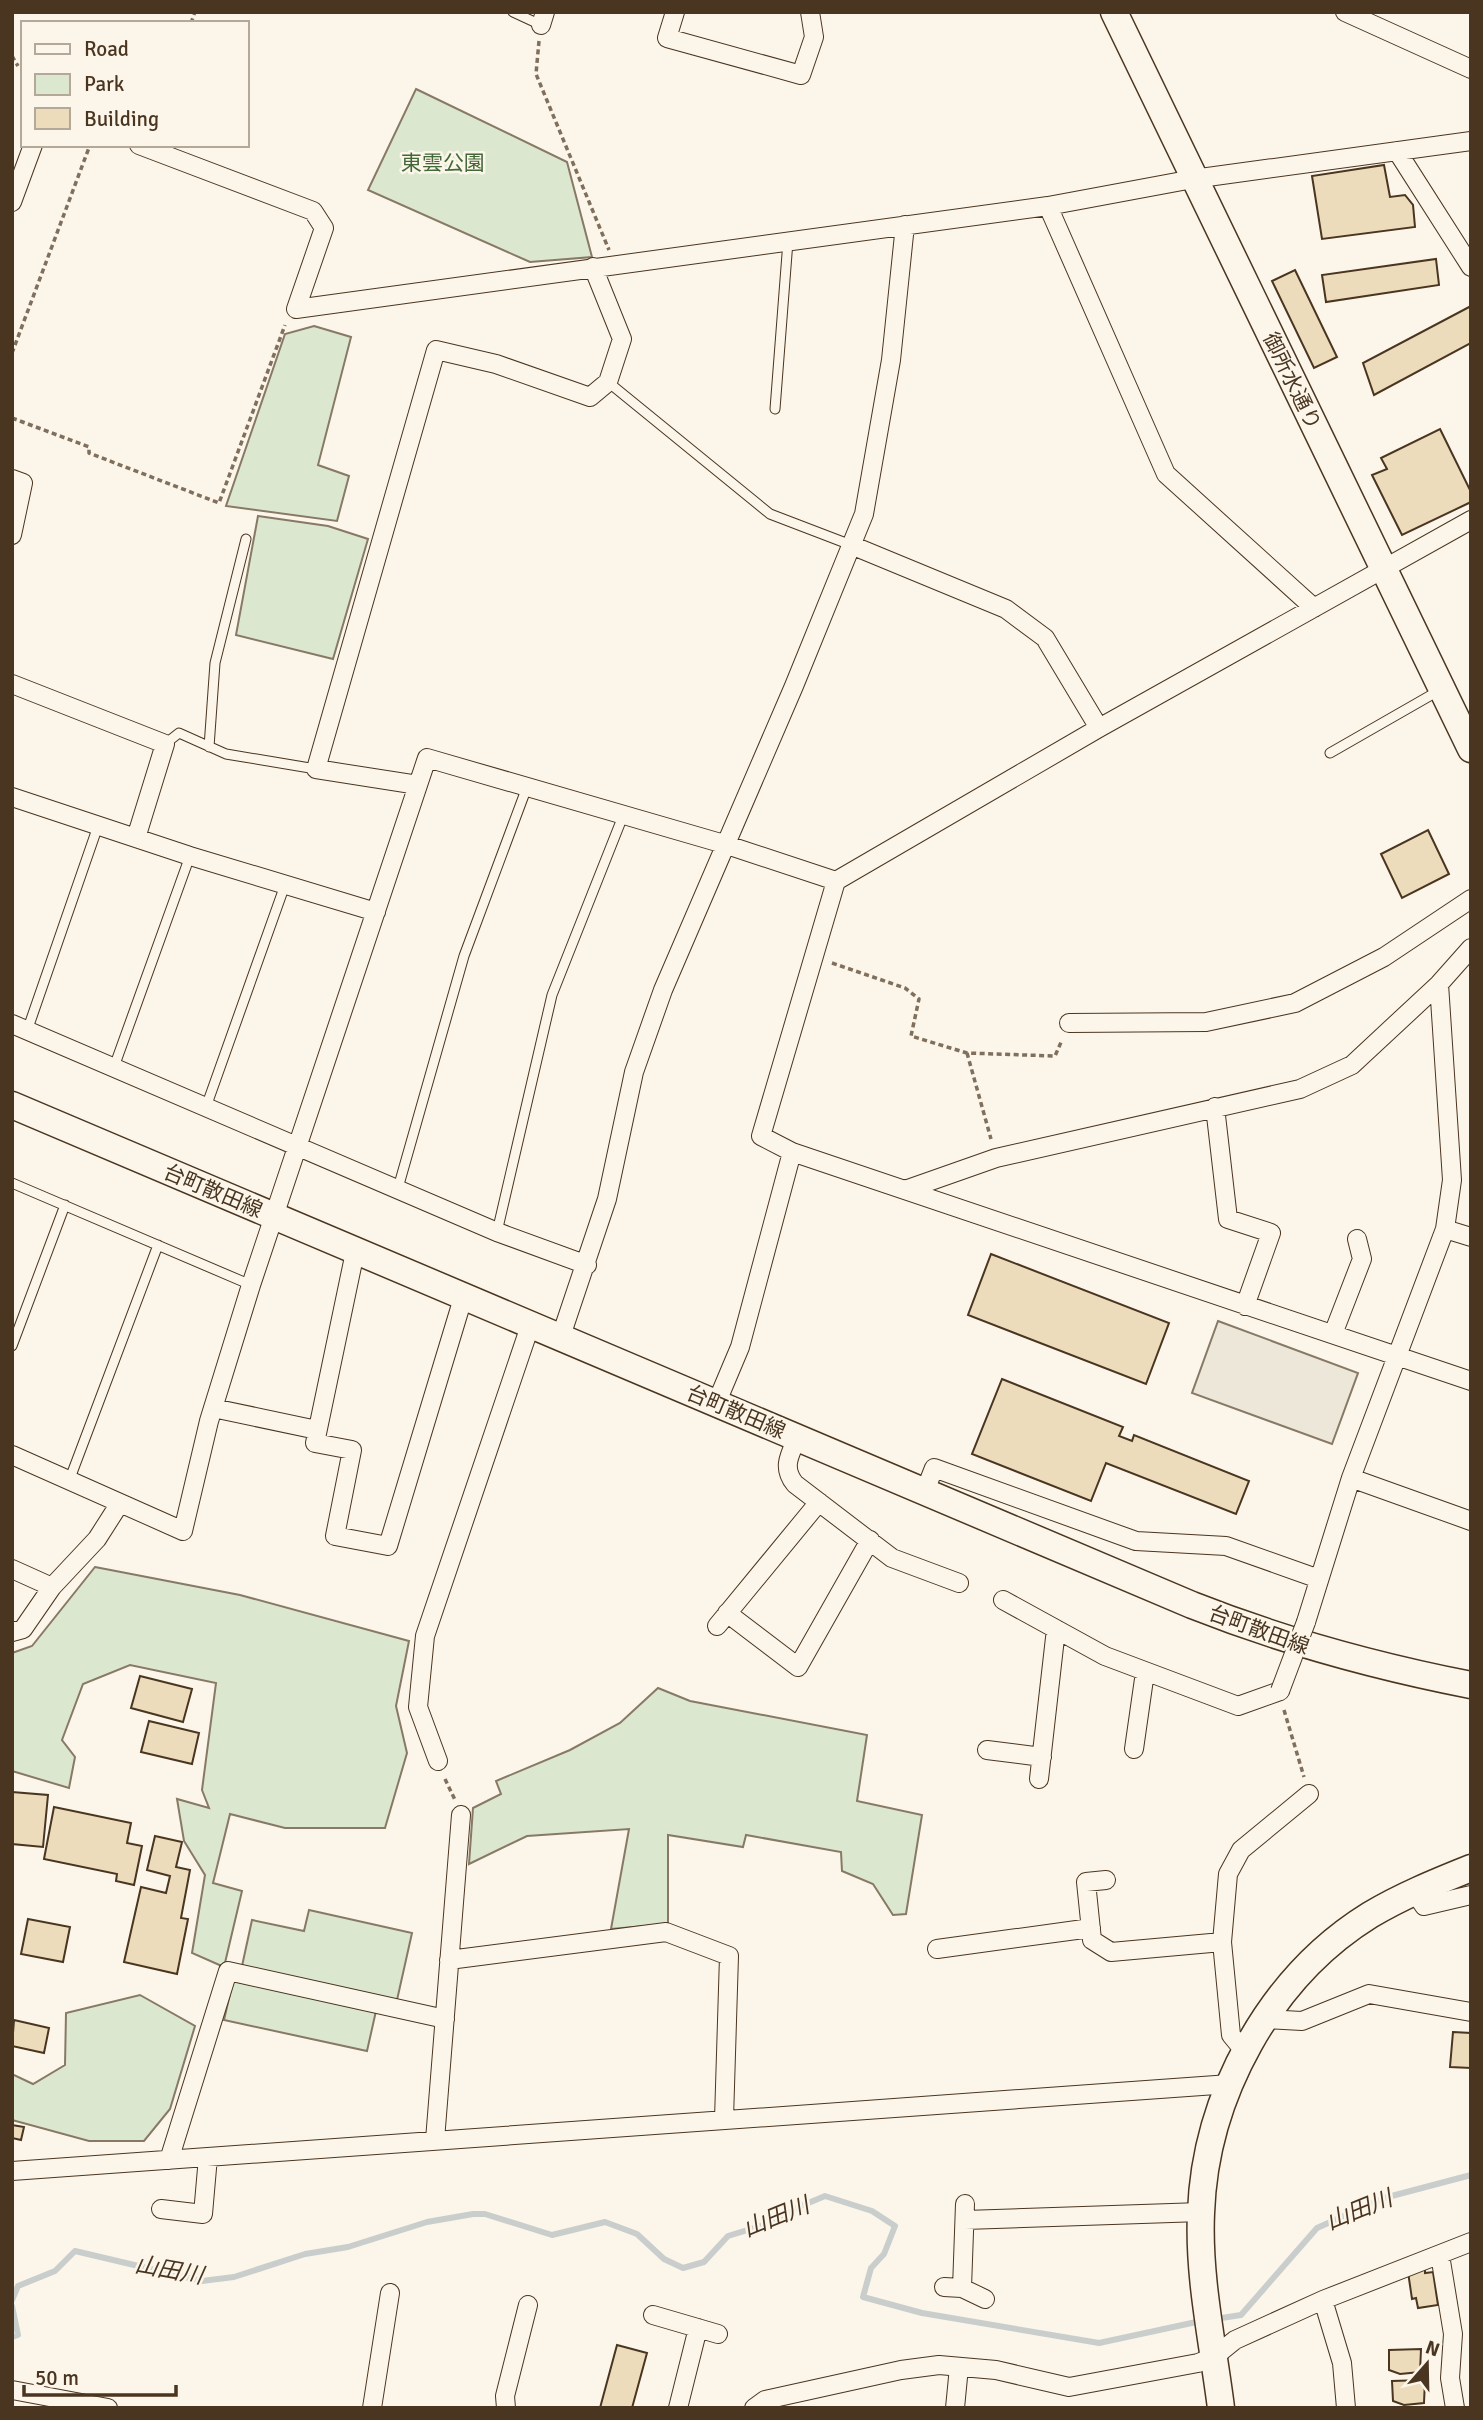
<svg xmlns="http://www.w3.org/2000/svg" width="1483" height="2420" font-family="Signika,'Noto Sans JP',sans-serif">
  <style>
    .green { fill: #dce7d0; stroke: #887966; stroke-width: 2 }
    .parking { fill: #ede7d9; stroke: #887966; stroke-width: 2 }
    .lines { fill: none; stroke-linecap: round; stroke-linejoin: round }
    .stream { stroke: #c9cecd; stroke-width: 6 }
    .building { fill: #ecdcbc; stroke: #4a3520; stroke-width: 2 }
    .lane-casing { stroke: #4a3520; stroke-width: 11 }
    .street-casing { stroke: #4a3520; stroke-width: 20 }
    .secondary-casing { stroke: #4a3520; stroke-width: 29 }
    .path { stroke: #7f6f5c; stroke-width: 3.5; stroke-dasharray: 5 3.5; stroke-linecap: butt }
    .lane { stroke: #fbf6e9; stroke-width: 9 }
    .street { stroke: #fbf6e9; stroke-width: 18 }
    .secondary { stroke: #fbf6e9; stroke-width: 26 }
    .street-bridge-casing { stroke: #4a3520; stroke-width: 20; stroke-linecap: butt }
    .street-bridge { stroke: #fbf6e9; stroke-width: 18 }
    .labels { text-anchor: middle; dominant-baseline: central; stroke-width: 5; stroke-linejoin: round; paint-order: stroke }
    .park-label { font-size: 21px; fill: #436837; stroke: #fbf6e9 }
    .street-label { font-size: 21px; fill: #4a3520; stroke: #fbf6e9 }
    .water-label { font-size: 23px; font-style: italic; fill: #4a3520; stroke: #fbf6e9 }
  </style>
  <rect width="100%" height="100%" fill="#fbf6e9"/>
  <path class="green" d="M416,89l151,73 25,95 -62,5 -162,-72z
    M314,326l37,11 -33,128 31,11 -12,45 -111,-15 59,-172z
    M258,516l70,10 40,13 -35,120 -97,-24z
    M95,1567l145,28 169,46 -13,65 11,47 -22,75h-100l-55,-14 -17,69 29,8 -18,76 -32,-14 13,-78 -21,-34 -7,-42 32,9 -7,-18 14,-107 -86,-18 -47,19 -21,56 13,17 -6,31 -57,-17v-118l20,-7z
    M658,1688l32,13 177,34 -10,66 65,14 -16,99 -13,1 -20,-31 -31,-13 -1,-19 -95,-17 -3,12 -75,-12v89l-57,5 18,-100 -102,7 -58,28 4,-56 28,-14 -5,-13 74,-31 50,-27z
    M309,1910l103,23 -15,67 -155,-34 10,-46 52,11z
    M233,1981l143,30 -9,40 -143,-31z
    M140,1995l55,31 -25,83 -26,32h-55l-77,-21v-46l21,10 32,-19 1,-52z"/>
  <path class="parking" d="M1218,1321l140,52 -26,71 -140,-51z"/>
  <g class="lines">
    <path class="stream" d="M12,2300l6,-14 37,-15 20,-20 127,30 32,-4 71,-23 43,-7 79,-25 46,-8h12l67,21 53,-13 32,12 27,25 19,9 21,-6 24,-26 52,-16 14,-11 31,-13 47,15 23,15 -11,28 -13,14 -8,29 59,16 177,30 102,-22
      M12,2306l6,29 -6,2
      M1215,2319l26,-4 76,-87 67,-30 87,-23"/>
  </g>
  <path class="building" d="M1384,165l6,32 15,-2 8,10 2,22 -93,12 -10,-63z
    M1436,259l3,26 -113,17 -4,-27z
    M1295,270l42,87 -23,11 -42,-87z
    M1471,306v37l-97,52 -11,-32z
    M1440,429l31,63v10l-69,33 -30,-60 15,-6 -6,-11z
    M1428,830l21,44 -47,24 -21,-44z
    M991,1254l178,69 -23,61 -178,-69z
    M1002,1379l121,48 -4,9 13,5 2,-6 115,46 -13,33 -130,-51 -15,38 -119,-47z
    M140,1676l52,13 -9,33 -52,-14z
    M149,1721l50,12 -7,31 -51,-12z
    M12,1792l36,3 -5,52 -31,-3z
    M54,1807l77,16 -4,20 15,3 -8,39 -18,-4 1,-7 -73,-15z
    M155,1836l27,6 -6,25 14,3 -9,48 7,1 -11,55 -53,-12 17,-75 25,6 4,-17 -23,-6z
    M28,1919l42,8 -7,35 -42,-8z
    M14,2020l35,8 -5,25 -32,-7z
    M1453,2032l18,1v35l-21,-1z
    M12,2125l12,2 -3,13 -9,-2z
    M1425,2269v4l8,-1 5,33 -20,3 -2,-10 -4,1 -4,-27z
    M617,2345l30,8 -15,55h-32z
    M1421,2349l-1,23 -20,2 -11,-4v-20z
    M1425,2380l-1,23 -20,2 -11,-4 -1,-20z"/>
  <g class="lines">
    <g class="lane-casing">
      <path id="lane" d="M513,12l28,13
        M608,382l162,132 81,31
        M775,409l13,-168
        M165,744l14,-11 47,21 90,15
        M209,747l6,-84 31,-124
        M1330,753l110,-63
        M27,1031l71,-205
        M114,1067l76,-211
        M206,1107l79,-222
        M12,1183l239,102
        M398,1188l66,-232 63,-169
        M497,1232l55,-237 71,-179
        M12,1346l53,-141
        M69,1481l89,-236"/>
    </g>
    <g class="street-casing">
      <path id="street" d="M675,12l-8,26 134,37 13,-38 -4,-25
        M1345,12l126,57
        M541,25l4,-13
        M139,145l174,66 11,17 -28,81 752,-103 145,-27 278,-38
        M1397,151l74,116
        M12,202l21,-57
        M1048,206l118,268 148,134
        M12,479l11,4 -11,52
        M1471,520l-372,208 -263,153 -75,255 31,16 679,229
        M851,545l155,64 39,29 54,90
        M12,684l153,60 -29,94
        M418,785l-102,-16 120,-419 60,14 94,33 18,-15 14,-43 -29,-72
        M12,797l178,59 186,56
        M1069,1023l137,-1 89,-19 89,-46 87,-58
        M12,1024l485,208 90,33
        M1215,1107l13,112 43,14 -26,73
        M905,1190l91,-32 304,-69 52,-24 87,-81 32,-36
        M1445,1229l26,8
        M355,1252l-40,191 37,7 -17,86 53,10 75,-248
        M1333,1334l29,-75 -5,-20
        M560,1339l47,-140 27,-127 29,-82 131,-304 70,-172 27,-154 14,-135
        M716,1404l24,-57 52,-195
        M213,1408l104,22
        M797,1438c-8,18 -15,30 -2,46l97,74 67,25
        M12,1455l171,76 26,-110 42,-136 176,-527 297,86 112,37
        M1351,1478l120,43
        M925,1491l9,-23 202,73 90,5 93,33
        M12,1569l40,18
        M1003,1600l102,56 133,50 42,-15
        M727,1613l71,54 72,-127
        M1306,1622l45,-144 94,-249 7,-49 -13,-196
        M717,1626l102,-124
        M12,1632l11,-3 29,-42 45,-48 23,-36
        M1134,1749l11,-77
        M987,1750l55,7
        M438,1761l-20,-54 7,-71 105,-310
        M1039,1779l17,-150
        M1106,1880l-20,2 6,58 19,12 111,-10
        M1414,1891l10,15 47,-11
        M937,1949l154,-21
        M449,1960l217,-28 63,24 -5,163
        M1265,2019l37,2 67,-27 102,18
        M1245,2052l-14,-17 -9,-93 6,-68 13,-24 68,-56
        M435,2140l26,-325
        M169,2160l59,-189 217,48
        M12,2171l1218,-87
        M161,2209l42,5 5,-57
        M965,2220l236,-8
        M1440,2255l13,79 -3,44 5,30
        M944,2287l18,1 23,11
        M962,2288l3,-84
        M1323,2300l19,63 4,45
        M653,2315l65,19
        M12,2390l96,18
        M372,2408l18,-115
        M506,2408l-1,-12 23,-91
        M678,2408l20,-80
        M754,2408l11,-8 136,-30 38,-5 57,5 73,17 129,-24 16,-6 21,-17 88,-40 148,-58
        M955,2408l4,-41"/>
    </g>
    <g class="secondary-casing">
      <path id="secondary" d="M1114,12l357,737
        M12,1105l1180,500c91,36 182,61 279,80
        M1221,2408c-8,-64 -23,-131 -20,-195 4,-117 69,-236 169,-298 32,-19 66,-33 101,-47"/>
    </g>
    <path class="path" d="M191,23l4,-11
      M539,41l-3,33 73,176
      M12,56l6,10
      M12,353l78,-208
      M12,418l77,29v6l130,50 66,-178
      M832,963l73,25 14,11 -8,37 56,17 88,3 7,-16
      M967,1053l24,86
      M1284,1710l20,67
      M445,1779l10,21"/>
    <use href="#lane" class="lane"/>
    <use href="#street" class="street"/>
    <use href="#secondary" class="secondary"/>
    <g class="street-bridge-casing">
      <path id="street-bridge" d="M1280,1691l26,-69"/>
    </g>
    <use href="#street-bridge" class="street-bridge"/>
  </g>
  <g class="labels">
    <g class="park-label">
      <text x="443" y="163">東雲公園</text>
    </g>
    <g class="street-label">
      <text transform="translate(1292 381) rotate(64)">御所水通り</text>
      <text transform="translate(213 1191) rotate(23)">台町散田線</text>
      <text transform="translate(736 1412) rotate(23)">台町散田線</text>
      <text transform="translate(1259 1630) rotate(20)">台町散田線</text>
    </g>
    <g class="water-label">
      <text transform="translate(1359 2210) rotate(-22)">山田川</text>
      <text transform="translate(776 2217) rotate(-22)">山田川</text>
      <text transform="translate(169 2270) rotate(10)">山田川</text>
    </g>
  </g>
  <rect width="1483" height="2420" fill="none" stroke="#4a3520" stroke-width="28"/>
  <rect x="21" y="21" width="228" height="126" fill="#fbf6e9" stroke="#b4a999" stroke-width="2"/>
  <rect x="35" y="44" width="35" height="10" fill="#fbf6e9" stroke="#b4a999" stroke-width="2"/>
  <text x="84" y="56" font-size="21" fill="#4a3520">Road</text>
  <rect x="35" y="74" width="35" height="21" fill="#dce7d0" stroke="#b4a999" stroke-width="2"/>
  <text x="84" y="91" font-size="21" fill="#4a3520">Park</text>
  <rect x="35" y="108" width="35" height="21" fill="#ecdcbc" stroke="#b4a999" stroke-width="2"/>
  <text x="84" y="126" font-size="21" fill="#4a3520">Building</text>
  <g transform="translate(1427 2364) rotate(20)" stroke="#fbf6e9" stroke-width="5" paint-order="stroke">
  <path d="M0-5L12 26L0 18L-12 26Z" fill="#4a3520"/>
  <text y="-10" font-size="19" font-weight="bold" text-anchor="middle" fill="#4a3520">N</text>
  </g>
  <path d="M24 2385v10h152v-10" fill="none" stroke="#4a3520" stroke-width="3.5"/>
  <text x="35" y="2385" font-size="21" fill="#4a3520" stroke="#fbf6e9" stroke-width="5" paint-order="stroke">50 m</text>
</svg>
